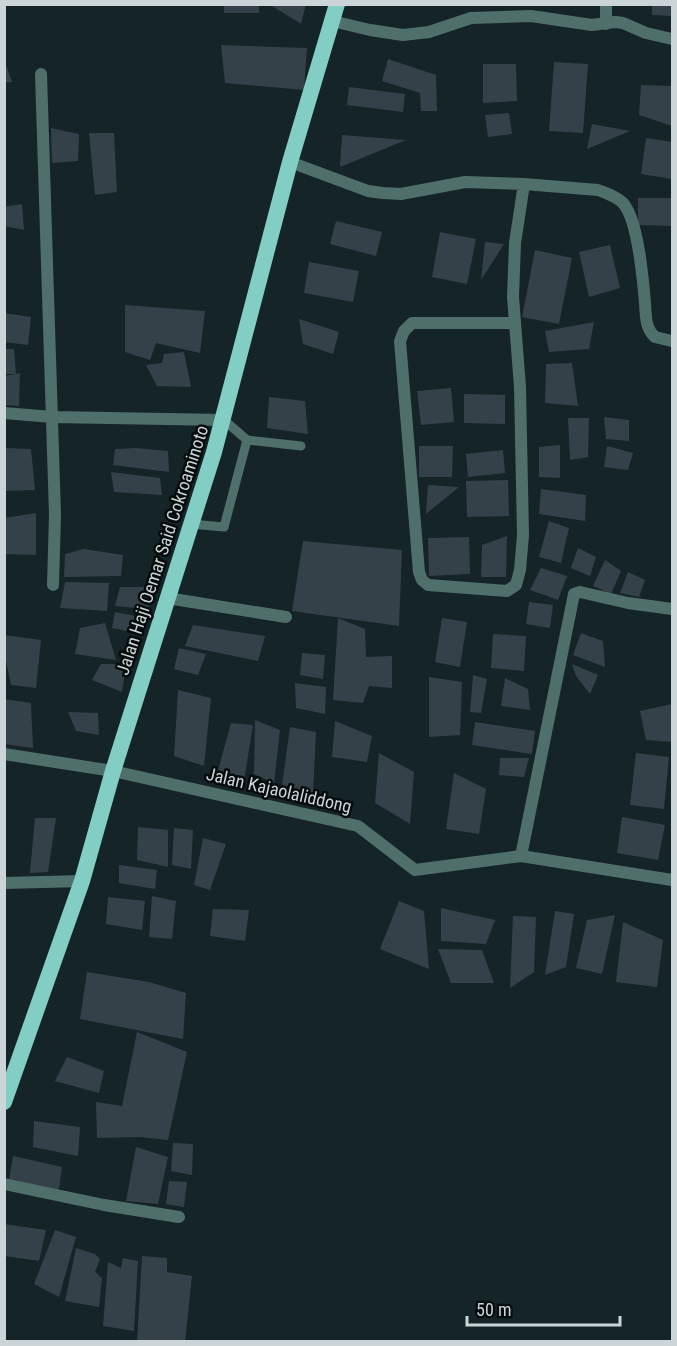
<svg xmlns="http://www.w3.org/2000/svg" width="677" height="1346" font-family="'Roboto Condensed',sans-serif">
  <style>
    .building { fill: #354149 }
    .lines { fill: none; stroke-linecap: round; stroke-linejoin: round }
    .service { stroke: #4f6f6b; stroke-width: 9 }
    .minor { stroke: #4f6f6b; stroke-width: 12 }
    .tertiary { stroke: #4f6f6b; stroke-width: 12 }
    .trunk { stroke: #82cec5; stroke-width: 16 }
    .labels { text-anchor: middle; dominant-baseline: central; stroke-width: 5; stroke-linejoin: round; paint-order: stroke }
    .street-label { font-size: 18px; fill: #cbd5d7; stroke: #060c0d }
  </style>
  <rect width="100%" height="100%" fill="#152427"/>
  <path class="building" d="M224,4h35v9h-35z
    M269,4h37l-5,20z
    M652,4h20v12l-20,-1z
    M221,45l86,3 -3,42 -79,-7z
    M388,59l48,16 1,36h-16l-1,-18 -38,-12z
    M5,62l7,20h-8z
    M554,62l34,2 -5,69 -34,-2z
    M483,64h33l1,37 -34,2z
    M641,85l31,1v40l-33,-11z
    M349,87l56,7 -2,18 -56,-7z
    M509,113l3,21 -24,3 -3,-22z
    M592,124l38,7 -43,18z
    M51,128l28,6 -1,27 -26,2z
    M89,133h25l3,59 -22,3z
    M342,135l64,5 -66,27z
    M646,138l26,4v37l-31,-5z
    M638,198h34v28l-34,-1z
    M22,204l2,26 -20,-4v-19z
    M336,221l46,11 -6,24 -46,-12z
    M440,232l36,7 -9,45 -35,-7z
    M485,242l19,2 -23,36z
    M610,245l10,43 -31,9 -10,-45z
    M535,250l37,8 -13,66 -37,-7z
    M309,262l50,9 -6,31 -49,-9z
    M125,305l80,6 -5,42 -44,-10 -6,17 -25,-8z
    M4,313l27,4 -3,28 -24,-3z
    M299,319l40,13 -6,22 -30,-10z
    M594,322l-5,27 -40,3 -4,-21z
    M4,349h10l2,25 4,-1 -1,33 -15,-1v-29l12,-2h-12z
    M184,352l7,35 -34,-1 -11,-21 16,-2 2,-9z
    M572,363l6,43 -33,-3 1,-39z
    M451,388l3,34 -33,3 -4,-34z
    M464,394l41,1v29l-41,-1z
    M269,397l36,4 3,33 -41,-6z
    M604,417l25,3v21l-23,-2z
    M568,418h21l-1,39 -18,3z
    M560,445v33l-21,-1v-30z
    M419,446h34l-1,31h-33z
    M607,446l26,7 -5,17 -24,-3z
    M4,448l27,1 4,41 -31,1z
    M136,448l32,3 1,21 -56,-7 2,-16z
    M503,450l2,23 -37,4 -2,-23z
    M111,472l49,6 2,17 -48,-3z
    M508,480l1,36 -42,1 -1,-36z
    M428,485l31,2 -33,27z
    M541,489l45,6 -1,26 -46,-7z
    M36,513v42l-32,-1v-36z
    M549,521l20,7 -8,35 -22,-6z
    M507,536l-1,41h-25l1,-32z
    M469,537l1,37 -41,2 -1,-38z
    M303,541l99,9 -3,76 -107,-15z
    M578,548l18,9 -6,19 -19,-8z
    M84,549l39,6 -2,21 -57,1 1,-23z
    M605,560l16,11 -10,23 -18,-8z
    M541,568l26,8 -9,24 -28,-10z
    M628,572l17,8 -6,17 -19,-4z
    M65,582l44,1 -2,28 -47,-3z
    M120,587h27l2,22 -34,-3z
    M529,602l24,3 -3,23 -24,-4z
    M115,612l20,4 2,17 -25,-5z
    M338,618l27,11 1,28 26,-1v32l-23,-2 -6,17 -30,-3z
    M442,618l25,4 -7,45 -25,-5z
    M105,623l11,37 -41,-6 5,-26z
    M193,625l72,11 -7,25 -73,-15z
    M581,633l22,8 2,26 -32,-12z
    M493,634l33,2 -2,35 -33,-3z
    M4,635l37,5 -5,48 -25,-3 -7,-34z
    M179,648l27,6 -8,21 -24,-6z
    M302,653l23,2 -2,24 -23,-4z
    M101,664h25l-4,28 -30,-12z
    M572,664l26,11 -8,19 -14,-18z
    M473,675l14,4 -6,34 -11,-1z
    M429,677l33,5 -2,53 -31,2z
    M505,678l23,11 2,21 -29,-4z
    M295,683l31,4 -1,27 -29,-6z
    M178,690l33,8 -7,68 -30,-10z
    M4,699l27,4 2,45 -29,-4z
    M672,704v38l-26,-2 -6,-29z
    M68,712l30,1 1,22 -23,-4z
    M255,720l25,10 -6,53 -20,-9z
    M335,721l37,15 -5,26 -35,-5z
    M475,722l60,9 -3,23 -60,-9z
    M231,723l22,2 -9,56 -27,-7z
    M290,727l26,5 -3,62 -31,-9z
    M379,753l35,19 -4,52 -35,-21z
    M636,753l33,4 -5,52 -34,-4z
    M500,758h29l-5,19 -25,-2z
    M454,773l32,16 -7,45 -33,-5z
    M622,817l43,8 -7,35 -41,-7z
    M35,818h21l-8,54 -18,1z
    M138,827l30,3v37l-31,-7z
    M174,828l19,2 -2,39 -19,-4z
    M203,838l23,6 -16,46 -16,-5z
    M119,865l38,5 -2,19 -36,-6z
    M152,896l24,5 -4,38 -23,-2z
    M108,897l37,4 -3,29 -36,-6z
    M399,901l25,10 5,58 -49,-20z
    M441,908l54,12 -9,24 -45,-3z
    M213,909l36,1 -4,31 -35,-5z
    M555,911l19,3 -8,53 -21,8z
    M615,915l-13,59 -26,-6 11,-48z
    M513,916l23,1 -2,55 -24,16z
    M623,922l40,18 -6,47 -41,-5z
    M438,949l44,1 12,33h-43z
    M87,972l62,10 37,11 -3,46 -103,-20z
    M137,1032l50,20 -19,88 -28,-3 -43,1 -1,-36 26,4z
    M67,1057l37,14 -5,22 -44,-12z
    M34,1121l46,6 -2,29 -45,-9z
    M173,1143l20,1 -1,31 -21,-4z
    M136,1147l32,10 -10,47 -32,-3z
    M13,1156l49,11 -3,22 -41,-2 1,-6 -10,-1z
    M169,1181l18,1 -3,25 -18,-3z
    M4,1224l42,6 -7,31 -35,-5z
    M55,1230l21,7 -17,60 -25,-13z
    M76,1248l19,6 5,5 -5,13 7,6 -3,29 -34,-6z
    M142,1256l25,2v14l25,4 -7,66h-48z
    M123,1258l15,3 -4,70 -31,-5 5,-64 13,6z"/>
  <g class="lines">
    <path class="service" d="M224,420l23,20 54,6
      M191,524l33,3 23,-87"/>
    <path class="minor" d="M332,21l38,9 33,5 26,-3 42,-14 60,-2 61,9 23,-3 8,1 23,10 26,6
      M606,24v-20
      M41,74l14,441 -2,70
      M290,162l78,29 15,2 18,1 64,-12 59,2 74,6c8,3 18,6 25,13 15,17 20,76 22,100 1,13 0,25 10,34l17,4
      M515,323h-103l-8,8 -4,10 19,231 3,8 6,5 79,6 9,-6 4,-15 3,-35 -3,-148 -7,-90 2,-54 9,-59
      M4,413l48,4 172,3
      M167,598l119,19
      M521,856l53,-262 6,-2 48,11 44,6
      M4,883l78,-2
      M4,1184l100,21 75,12"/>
    <path class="tertiary" d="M4,754l109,17 245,55 57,44 106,-14 151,24"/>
    <path class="trunk" d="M4,1102l78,-221 31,-110 101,-319 76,-290 47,-158"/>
  </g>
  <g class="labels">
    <g class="street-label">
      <text transform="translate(162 550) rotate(-72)">Jalan Haji Oemar Said Cokroaminoto</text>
      <text transform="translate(279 790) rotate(13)">Jalan Kajaolaliddong</text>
    </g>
  </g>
  <rect width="677" height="1346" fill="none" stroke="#cbd5d7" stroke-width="12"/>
  <path d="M467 1316v9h153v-9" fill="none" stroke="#cbd5d7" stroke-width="3"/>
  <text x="476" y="1316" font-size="18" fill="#cbd5d7" stroke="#060c0d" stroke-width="4.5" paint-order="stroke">50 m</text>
</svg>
